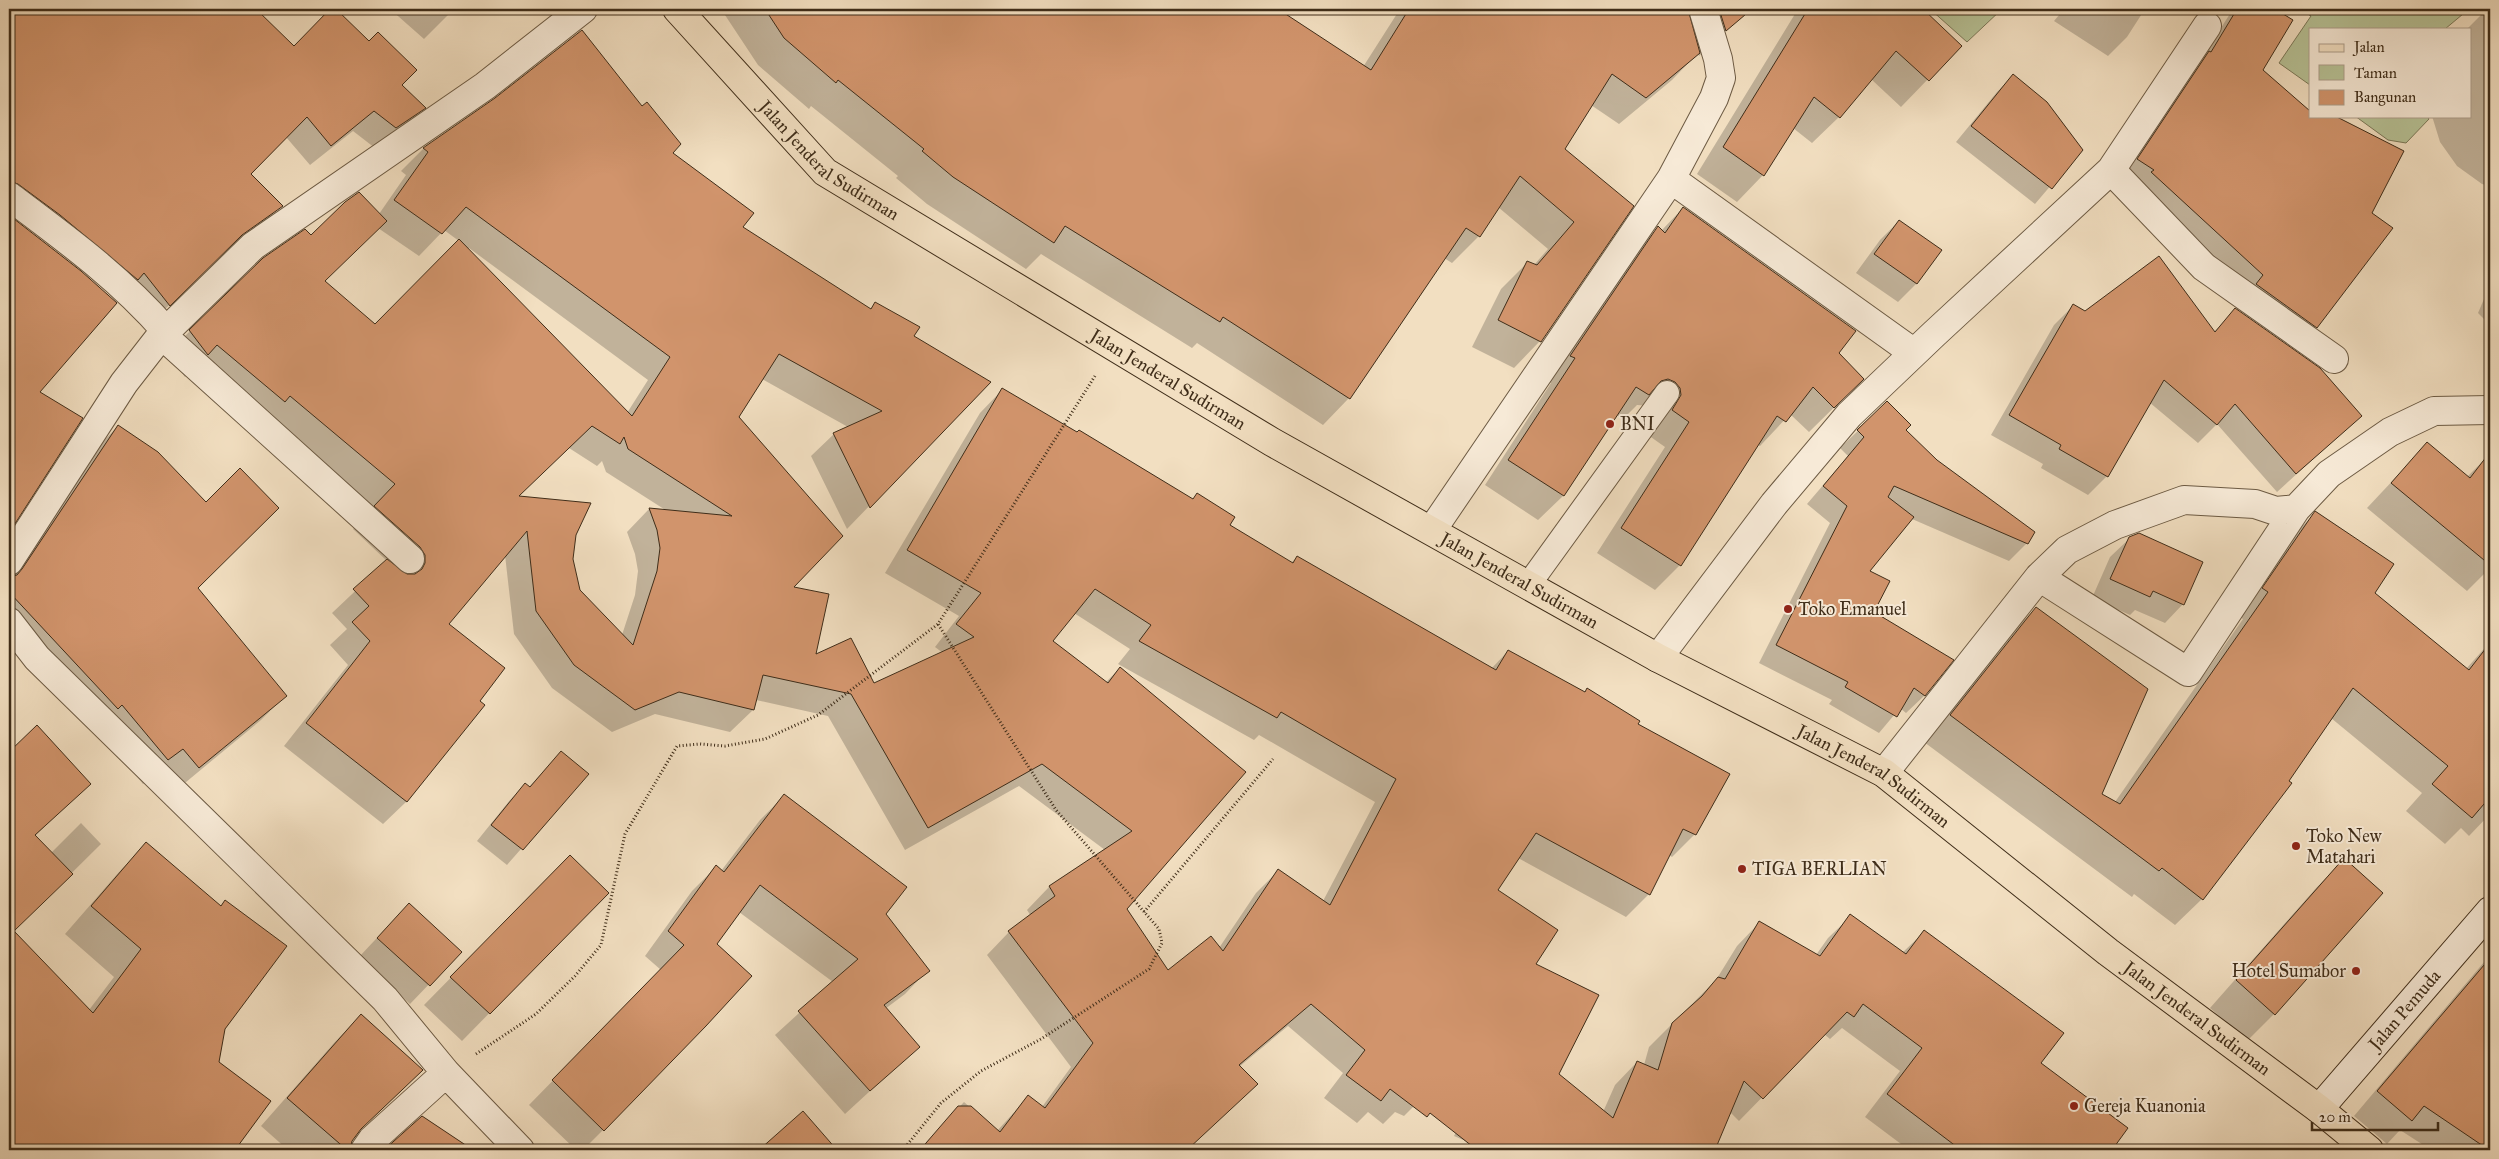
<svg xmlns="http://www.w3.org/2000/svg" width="2499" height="1159" font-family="'IM FELL Great Primer',serif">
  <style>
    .green { fill: #b7c296; stroke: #7b7858 }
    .shadow { fill: #0003; fill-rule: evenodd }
    .building { fill: #d1946c; stroke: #3f2d19; fill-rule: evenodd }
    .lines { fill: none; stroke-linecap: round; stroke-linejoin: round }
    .lane-casing { stroke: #6c5a43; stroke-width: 26 }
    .street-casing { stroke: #6c5a43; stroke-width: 30 }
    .secondary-casing { stroke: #3f2d19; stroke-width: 30 }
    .primary-casing { stroke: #3f2d19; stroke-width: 30 }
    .path { stroke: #3f2d19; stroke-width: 3; stroke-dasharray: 1 2.5; stroke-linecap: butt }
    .lane { stroke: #f7ead7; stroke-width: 24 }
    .street { stroke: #f7ead7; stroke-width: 28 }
    .secondary { stroke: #f7ead7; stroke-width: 28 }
    .primary { stroke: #f2dfc1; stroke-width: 28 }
    .poi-dot { fill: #8f2418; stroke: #f7ead7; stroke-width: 2 }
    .labels { text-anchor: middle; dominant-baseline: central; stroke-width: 4; stroke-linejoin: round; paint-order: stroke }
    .street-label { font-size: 18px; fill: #3f2d19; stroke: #f7ead7 }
    .poi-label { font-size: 18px; fill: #3f2d19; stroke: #f7ead7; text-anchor: start }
  </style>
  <rect width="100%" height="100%" fill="#f2dfc1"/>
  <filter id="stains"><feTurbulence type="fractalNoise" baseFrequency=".004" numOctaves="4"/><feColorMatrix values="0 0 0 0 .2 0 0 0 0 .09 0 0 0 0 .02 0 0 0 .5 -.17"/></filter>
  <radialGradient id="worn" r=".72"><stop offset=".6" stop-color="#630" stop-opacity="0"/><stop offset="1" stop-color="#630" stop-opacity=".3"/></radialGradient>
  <path class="green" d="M1930,9h72l-35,33z
    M2299,9h170l-24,20h-135v56l-31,-22 32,-47z
    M2355,116h72l2,3 -23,24 -18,-3z"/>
  <path class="shadow" d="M9,9h245l39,39 41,-39 35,33 31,43 24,23 -20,20 -29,20 -22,-17 -43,34 -24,-28 -37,37 32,32 -20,20 -41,29 -71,70 -88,-74 -52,-40z
    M390,9h64l-30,30z
    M721,9h379l9,7 5,-7h161l88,58 37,-58h347l-34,35 -14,12 -1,-3 -26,27 -53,44 -28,-19 -28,44 69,57 -92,135 -26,27 -42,-21 29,-58 27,-27 6,3 14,-16 -50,-42 -19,29 -27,27 -8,-5 -95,140 -26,27 -126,-82 -5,5 -151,-94 -15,15 -99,-65 -31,-26 2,-2 -87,-70 -2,3 -51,-44z
    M1798,9h123l39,37 -59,61 -30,-28 -32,38 -27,26 -19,-15 -30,47 -26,27 -40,-28z
    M2064,9h81l-18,28 -19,19 -54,-35z
    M2233,9h39l20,11 -31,50 49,42 6,215 -18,18 -178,-168 78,-113z
    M2487,9h3v177l-8,-2 -25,-18 -17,-24 -8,-26h38v-87h-3z
    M2013,76l68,74 -46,54 -79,-62 41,-50z
    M495,99l176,55 70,73 129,82 5,-5 37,33 77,45 -142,147 -36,-73 23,-22 14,-7 -86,-48 -25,38 77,239 59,29 70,-32 -8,-6 24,-31 -74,-43 95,-160 22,-23 190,110 5,-5 31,31 63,37 6,-6 194,112 17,-18 76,42 3,-3 49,35 59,109 -23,23 -3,-2 -20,39 -23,23 -108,-59 -21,33 37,73 23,111 46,37 12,-27 22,-23 7,3 5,-18 67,-67 21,-34 22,-23 57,32 12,-17 23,-22 51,37 22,-21 115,132 87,64 -16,22h-201l-44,-33 35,-46 -58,-43 -12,11 -6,-5 -85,87 -9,-9 -16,38h-227l-33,-14 41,-79 -68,36 -23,23 -9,-4 -12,12 -15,-12 -11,11 -33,-25 19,-25 -55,-47 -49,41 -6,40 -46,43h-268l45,-48 33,29 31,-34 14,10 29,-40 -84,-112 22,-23 22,-16 -4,-6 22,-23 56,-37 -86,-64 -114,64 -77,-134 -72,-16 -3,10 -23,22 -75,-18 -43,18 -60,-44 -38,-54 -9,-79 -57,69 30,77 5,4 -77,97 -23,22 -99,-78 64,-81 -18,-20 17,-16 -15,-16 55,-52 -34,-32 20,-22 -179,-140 -9,10 -18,-23 23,-23 121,-94 68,-23 27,-39 -5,-4 22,-22zM378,228l41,28 25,-26 15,11 -84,85 -51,-44zM469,248l179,132 -21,33 -159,-163zM569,448l28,18 5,-5 4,11 61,39 -18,-2 -22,23 8,22 3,17 -3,24 -13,40 -43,-45 -8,-31 4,-25 -58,-37zM1074,613l56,36 -12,15 136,76 5,-5 116,67 -52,99 -45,-30 -22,22 -37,55 -51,24 -43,-63 119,-137 -124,-104 -15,15 -54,-42z
    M1683,208l180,171 -54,53 -19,-18 -30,32 -2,-1 -78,120 -25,25 -58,-37 68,-106 -17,-12 2,-29 -13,-1 -14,14 -7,-4 -53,81 -25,24 -53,-35 66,-102 -5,-2 87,-128 25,-25 3,3z
    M9,217l52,39 -23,136 43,27 -72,111z
    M1899,221l41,29 -24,34 -18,18 -42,-29 24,-33z
    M2490,285v40l-12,-12z
    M2073,306l12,6 129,20 21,-22 125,106 -83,76 -60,-68 -19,19 -49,-41 -42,74 -19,19 -47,-27 2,-4 -52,-29 63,-110z
    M2490,351v9l-5,-3z
    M1887,403l17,27 123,113 -18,18 -97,-42 -44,52 4,42 80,47 -28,36 -18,17 -6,-5 -21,25 -50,-29 3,-4 -73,-37 71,-140 -23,-19 41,-48 -8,-8z
    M118,426l78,162 89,108 -24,24 -87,72 -17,-20 -14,12 -46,-56 -4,4 -84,-89v-65l85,-127z
    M2427,444l40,33 21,-21 2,1v111l-23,23 -100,-83z
    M2315,513l58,80 93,76 24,-27v172l-21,22 -8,-8 -16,16 -39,-33 16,-18 -91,-75 -129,181 -27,26 -41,-31 -2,3 -208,-155 85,-107 27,-27 65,186 14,8 128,-183 -6,-4 52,-75z
    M2130,538l53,66 -18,19 -30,-13 -5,5 -38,-17 18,-41z
    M37,727l52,57 -54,52 16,17 30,-30 20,21 -89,88 77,78 25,-33 -49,-43 54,-62 27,-28 74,63 5,-6 -1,127 -6,34 51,40 -36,48h-224v-397z
    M561,752l26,22 -80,91 -30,-24 33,-41 15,-15 3,3z
    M784,796l101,118 43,56 -23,24 -20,15 33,38 -73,67 -70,-79 58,-53 -94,-70 -24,32 -112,186 -20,20h-7l-47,-45 132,-135 -16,-14 47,-65 24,-24 5,4 39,-51z
    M2344,860l-70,154 -27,27 -37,-33 107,-121z
    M543,884l64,9 -145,148 -38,-36z
    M390,924l70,28 -50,52 -51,-47z
    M2490,955v71l-3,4 3,2v118h-59l-31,-20 -13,14 -33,-28z
    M361,1015l-5,119 -5,7 -2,9h-61l-27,-24 73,-83z
    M803,1113l30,34 -3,3h-70z
    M422,1117l48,33h-84z"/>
  <path class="building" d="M9,9h247l38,37 36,-37h6l33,32 9,-9 39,38 -15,15 24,23 -30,20 -22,-17 -43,35 -24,-29 -56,57 32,32 -41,29 -72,71 -26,-33 -6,7 -78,-65 -42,-31 -9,-3z
    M765,9h513l93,61 38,-61h279l12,44 -54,45 -34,-24 -47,75 69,57 -93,136 -43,-22 29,-59 10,4 37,-43 -54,-46 -40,61 -14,-9 -116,171 -127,-82 -3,5 -155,-96 -11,17 -101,-66 -31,-26 2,-2 -86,-69 -2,3 -52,-45z
    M1719,9h33l-26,22z
    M1808,9h115l39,37 -33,35 -33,-30 -56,67 -26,-21 -50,79 -41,-29z
    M2237,9h38l18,11 -30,50 47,41v5h25l69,35 -32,62 21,15 -76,100 -61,-44 7,-9 -112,-103 3,-2 -17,-11 72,-108 2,1z
    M582,30l60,76 5,-4 34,42 -8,9 81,60 -11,14 128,82 4,-7 45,25 -6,9 77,46 -121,126 -37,-75 49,-22 -103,-57 -40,63 104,119 -49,51 35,7 -13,60 35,-16 23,45 100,-46 -18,-13 25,-31 -74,-43 95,-162 75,44 2,-2 114,69 4,-6 38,24 -5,8 63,38 4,-7 199,114 12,-20 77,42 2,-4 53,33 -2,3 92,50 -34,61 -13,-6 -33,66 -114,-62 -38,57 60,40 -22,34 63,31 -40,79 54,44 24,-57 21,9 14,-47 30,-27 16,-19 7,2 34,-58 61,35 30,-42 56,40 18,-24 140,103 -23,30 87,65 -16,22h-151l-74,-56 35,-46 -59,-44 -9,13 -7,-5 -84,87 -19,-18 -29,69h-238l-47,-37 -3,4 -37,-28 -9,12 -35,-26 19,-25 -54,-46 -72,61 19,19 -71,66h-267l38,-44h13l29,26 28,-37 17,13 48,-65 -85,-112 47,-35 -6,-10 83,-55 -90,-67 -114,64 -77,-134 -88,-19 -9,35 -75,-18 -44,18 -61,-45 -38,-54 -9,-80 -78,93 56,44 -25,33 5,4 -78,97 -101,-79 64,-82 -18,-19 17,-16 -16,-17 34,-30 20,15h8l7,-5 3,-6v-8l-5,-8 -46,-41 21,-22 -105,-88 -5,6 -68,-57 -9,10 -19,-25 74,-72 42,-29 6,6 34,-33 14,-10 28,29 -62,60 50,43 84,-85 173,177 38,-59 -204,-150 -24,27 -48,-34 34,-48 -5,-4 72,-50zM592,426l28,18 4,-7 4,12 104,67 -83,-8 8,22 3,18 -3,23 -24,74 -53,-55 -7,-31 3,-24 15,-32 -72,-7zM1095,589l56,36 -12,16 138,77 4,-6 115,67 -66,126 -52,-36 -55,82 -12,-15 -43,34 -41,-61 119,-137 -126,-105 -12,16 -55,-42z
    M2013,74l34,28 36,48 -31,39 -81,-63z
    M1683,207l173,124 -17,22 25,26 -30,29 -21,-21 -27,35 -9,-6 -96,150 -60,-38 68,-106 -17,-12 9,-15 -1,-7 -5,-6 -7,-3 -7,2 -12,14 -13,-8 -72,109 -56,-36 67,-102 -5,-2 88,-130 7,7z
    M9,215l72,56 36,32 -77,89 43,26 -74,115z
    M1899,220l43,30 -25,34 -43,-30z
    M2159,256l56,76 20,-24 85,60 42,48 -66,58 -61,-70 -18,21 -53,-45 -56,97 -49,-28 2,-4 -52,-30 64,-111 12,7z
    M1887,401l24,24 -5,5 31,30 98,72 -7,12 -134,-58 -6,11 26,20 -44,54 20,10 -16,31 80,48 -29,36 -11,-8 -17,29 -52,-30 3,-5 -72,-37 71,-139 -24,-20 41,-49 -7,-7z
    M118,425l40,27 48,50 34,-34 39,40 -81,80 89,108 -88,72 -16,-19 -15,11 -46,-55 -4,4 -109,-117v-15l8,-2 5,-6z
    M2427,442l43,36 20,-26v113l-99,-82z
    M2315,511l79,53 -19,29 94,77 21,-27v154l-18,21 -40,-34 16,-18 -95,-78 -64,93 3,2 -89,117 -41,-32 -3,3 -209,-156 86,-108 112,82 -46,105 18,10 148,-212 -6,-4z
    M2139,533l64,29 -19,43 -31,-14 -3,6 -40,-18 19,-42z
    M37,725l54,59 -56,51 38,39 -59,57 79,82 48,-64 -50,-43 55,-64 75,64 4,-6 62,46 -62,83 -6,33 52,39 -36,49h-226v-398z
    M561,751l28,23 -66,76 -32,-25 34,-42 5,4z
    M784,794l123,93 -21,27 44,57 -46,34 36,42 -50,44 -72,-80 60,-52 -98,-74 -43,59 35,32 -46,50 -102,105 -52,-51 132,-135 -16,-14 48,-66 8,7z
    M570,855l39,38 -119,121 -40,-37z
    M2344,858l39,35 -108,122 -39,-35z
    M409,903l53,49 -32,34 -53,-48z
    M2490,958v192h-1l-65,-44 -12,15 -35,-30z
    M361,1014l62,56 -62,59 -9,12 -2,9h-3l-60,-52z
    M803,1111l34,39h-78z
    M422,1116l51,34h-89z"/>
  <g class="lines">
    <g class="lane-casing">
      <path id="lane" d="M1529,584l138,-191"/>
    </g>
    <g class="street-casing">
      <path id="street" d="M2111,170l93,97 130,92
        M1671,179l243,174
        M9,196c56,42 111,82 157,135
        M162,335l248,224
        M1432,530l239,-351 43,-81 7,-20 -3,-19 -15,-50
        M9,561l115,-178 35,-45 94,-92 232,-160 98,-77
        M2039,577l149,95 108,-163
        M9,622l28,36 348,341 61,74 74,77
        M1658,658l116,-154 75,-89 85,-81 177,-164 96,-144
        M1884,773l155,-196 28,-27 48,-25 69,-25 71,4 21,7 20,-2 33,-35 61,-42 44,-21 56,-1
        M365,1150l7,-10 74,-67"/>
    </g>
    <g class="secondary-casing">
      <g id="secondary">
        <path id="s1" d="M2319,1109l171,-198"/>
      </g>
    </g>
    <g class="primary-casing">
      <g id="primary">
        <path id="s2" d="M677,9l148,163 447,270 386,216 226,115 224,179 211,157 50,41"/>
      </g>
    </g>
    <path class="path" d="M1144,912l129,-153
      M476,1054l60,-40 39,-38 26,-31 24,-111 52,-88 23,-2 25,2 40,-7 53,-24 120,-91 157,-248
      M903,1150l38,-47 40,-32 60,-32 108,-70 13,-26 -3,-14 -103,-119 -118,-186"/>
    <use href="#lane" class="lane"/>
    <use href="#street" class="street"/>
    <use href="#secondary" class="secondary"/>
    <use href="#primary" class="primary"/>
  </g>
  <g class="poi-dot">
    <circle cx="1610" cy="424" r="5"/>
    <circle cx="1788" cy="609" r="5"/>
    <circle cx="2296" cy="846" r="5"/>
    <circle cx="1742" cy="869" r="5"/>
    <circle cx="2356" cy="971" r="5"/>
    <circle cx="2074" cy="1106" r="5"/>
  </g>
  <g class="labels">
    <g class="street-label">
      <text stroke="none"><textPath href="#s2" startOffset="216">Jalan Jenderal Sudirman</textPath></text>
      <text stroke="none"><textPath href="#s2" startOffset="621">Jalan Jenderal Sudirman</textPath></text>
      <text stroke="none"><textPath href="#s2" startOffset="1026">Jalan Jenderal Sudirman</textPath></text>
      <text stroke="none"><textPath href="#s2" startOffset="1431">Jalan Jenderal Sudirman</textPath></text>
      <text stroke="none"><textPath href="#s1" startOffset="131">Jalan Pemuda</textPath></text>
      <text stroke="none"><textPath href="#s2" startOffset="1836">Jalan Jenderal Sudirman</textPath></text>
    </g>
    <g class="poi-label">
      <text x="1620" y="424">BNI</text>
      <text x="1798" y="609">Toko Emanuel</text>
      <text x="2306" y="836">Toko New<tspan x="2306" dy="21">Matahari</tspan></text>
      <text x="1752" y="869">TIGA BERLIAN</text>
      <text x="2346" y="971" text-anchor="end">Hotel Sumabor</text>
      <text x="2084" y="1106">Gereja Kuanonia</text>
    </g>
  </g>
  <rect width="2499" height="1159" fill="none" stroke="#f2dfc1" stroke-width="30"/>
  <rect x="10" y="10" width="2479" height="1139" fill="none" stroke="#3f2d19" stroke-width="2.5"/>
  <rect x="15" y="15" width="2469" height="1129" fill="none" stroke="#3f2d19"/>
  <rect x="2309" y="28" width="162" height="90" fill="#f7ead7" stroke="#ad9e8b"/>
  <rect x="2319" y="44" width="25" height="8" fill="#f2dfc1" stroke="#ad9e8b"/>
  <text x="2354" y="52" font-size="15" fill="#3f2d19">Jalan</text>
  <rect x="2319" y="65" width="25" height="15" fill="#b7c296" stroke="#ad9e8b"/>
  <text x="2354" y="78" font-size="15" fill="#3f2d19">Taman</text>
  <rect x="2319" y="90" width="25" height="15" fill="#d1946c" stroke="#ad9e8b"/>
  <text x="2354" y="102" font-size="15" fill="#3f2d19">Bangunan</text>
  <path d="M2312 1122v8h126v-8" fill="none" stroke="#3f2d19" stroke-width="2.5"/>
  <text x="2319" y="1122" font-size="15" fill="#3f2d19" stroke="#f7ead7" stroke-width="4" paint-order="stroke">20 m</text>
  <rect width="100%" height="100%" filter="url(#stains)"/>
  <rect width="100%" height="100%" fill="url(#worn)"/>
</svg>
